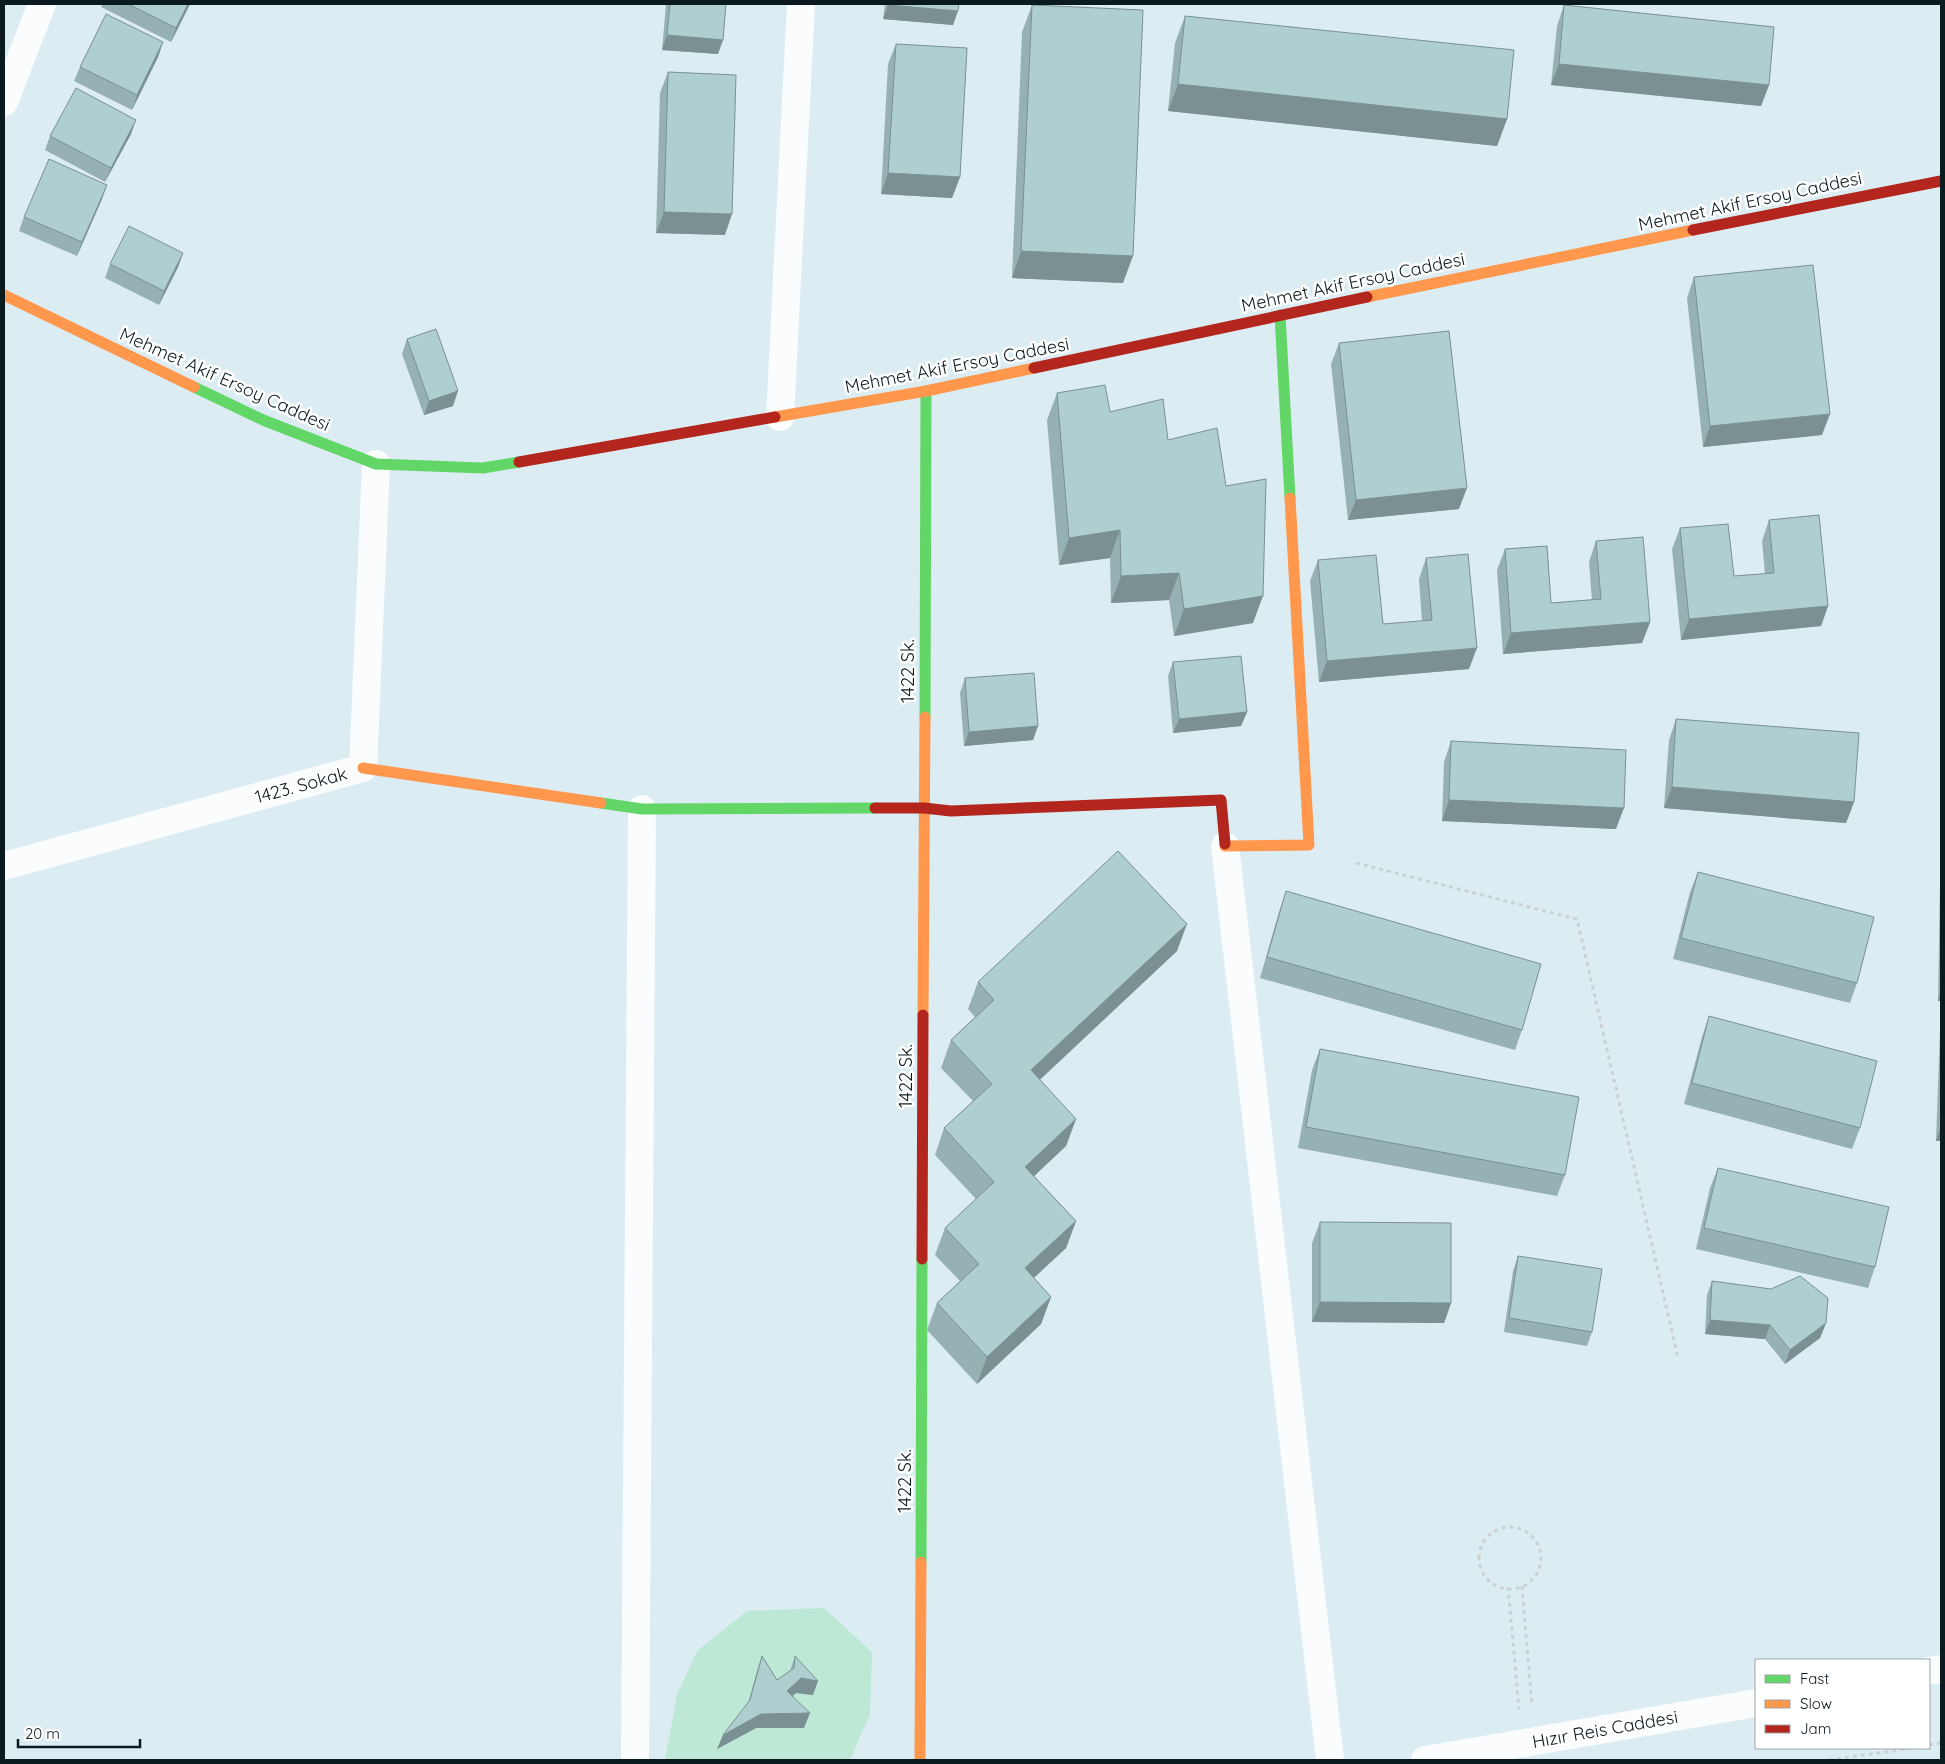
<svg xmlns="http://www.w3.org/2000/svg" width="1945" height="1764" font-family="Quicksand,sans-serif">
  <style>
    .green { fill: #bee8d6 }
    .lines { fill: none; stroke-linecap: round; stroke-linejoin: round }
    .path { stroke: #ccd2d4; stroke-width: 3; stroke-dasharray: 4 4; stroke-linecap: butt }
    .street { stroke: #fafcfd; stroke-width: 28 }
    .fast { stroke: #63d668; stroke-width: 11 }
    .slow { stroke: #ff974d; stroke-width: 11 }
    .jam { stroke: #b3261e; stroke-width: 11 }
    .wall { fill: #96b1b3 }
    .shaded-wall { fill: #7a9092 }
    .building { fill: #afced0; stroke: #7a9092 }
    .labels { text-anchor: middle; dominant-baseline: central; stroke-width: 5; stroke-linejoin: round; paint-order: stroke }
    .street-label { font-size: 18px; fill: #0b1a1f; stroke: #fff }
  </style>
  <rect width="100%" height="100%" fill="#dbecf3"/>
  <path class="green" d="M824,1608l48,44 -2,62 -20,46h-185l12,-65 20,-44 50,-40z"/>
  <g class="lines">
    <path class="path" d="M1356,863l221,56 101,439
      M1479 1558a31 31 0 1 1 62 0a31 31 0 1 1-62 0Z
      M1522,1586l10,119
      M1508,1587l11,122
      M1929,1745l12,-2
      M1829,1760l84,-12"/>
    <path class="street" d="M4,102l38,-98
      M780,417l21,-413
      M1225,846l105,914
      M4,866l359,-98 13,-304
      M1929,1671l12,-2
      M635,1760l7,-951
      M1425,1760l331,-57"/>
    <path class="fast" d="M1280,315l10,183
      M194,387l69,33 113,44 107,4 36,-6
      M925,717l1,-326
      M601,803l41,6 233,-1
      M921,1562l1,-303"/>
    <path class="slow" d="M4,295l190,92
      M1367,297l326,-67
      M775,417l151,-26 108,-23
      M363,768l238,35
      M1225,844v2l84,-1 -19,-347
      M923,1015l2,-298
      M920,1760l1,-198"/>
    <path class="jam" d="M1693,230l248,-49
      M1034,368l333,-71
      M519,462l256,-45
      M875,808h49l27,3 270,-11 4,44
      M922,1259l1,-244"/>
  </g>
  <path class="wall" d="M103,4h87l-19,38 -70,-35z
    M666,4h60l-8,50 -56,-4z
    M885,4h74l-6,21 -70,-6z
    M1032,5l91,278 -111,-5 10,-246z
    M1564,5l205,80 -8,21 -210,-21 6,-59z
    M1185,16l322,103 -10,27 -329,-35 7,-68z
    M163,42l-5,15 -26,53 -58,-29 6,-14z
    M896,44l64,133 -8,21 -71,-4 7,-130z
    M668,72l57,163 -69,-2 4,-140z
    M131,134l-26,48 -60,-32 5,-14z
    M102,199l-25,57 -58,-25 5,-14z
    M183,253l-5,14 -19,38 -54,-27 5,-14z
    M1694,277l128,158 -119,12 -16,-149z
    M407,339l46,67 -29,9 -22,-61z
    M1339,343l120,166 -111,11 -17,-156z
    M1057,393l53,19 116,74 27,137 -79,13 -5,-36 -58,3 -1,-45 -51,7 -12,-145z
    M1769,520l59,86 -7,20 -140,14 -9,-91 8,-21 54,48 31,-2 -3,-33z
    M1596,541l54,81 -8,21 -139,11 -6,-84 8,-21 46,54 41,-3 -3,-38z
    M1426,558l43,111 -150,13 -9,-101 8,-21 65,64 39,-3 -3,-42z
    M1173,662l74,50 -6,14 -68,7 -5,-57z
    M965,678l68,62 -69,6 -4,-53z
    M1676,719l178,83 -8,21 -182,-15 5,-68z
    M1451,741l165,88 -174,-8 2,-59z
    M1698,872l159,111 -7,20 -177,-44 17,-67z
    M1941,881v120h-3l2,-118z
    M1286,891l236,139 -7,20 -255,-72 19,-66z
    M1177,951l-137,129 36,39 -10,27 -32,30 42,45 -10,27 -32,30 17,19 -10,27 -64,60 -50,-54 10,-27 23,-22 -25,-26 10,-27 31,-29 -41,-44 9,-27 29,-27 -32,-33 10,-28 24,-23 -7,-8 10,-27z
    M1709,1016l151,112 -8,21 -168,-45 18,-67z
    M1941,1026v115h-5l4,-111z
    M1320,1049l245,126 -8,21 -259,-48 14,-78z
    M1718,1168l157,99 -7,21 -172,-39 14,-61z
    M1320,1222l131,81 -7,20 -132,-1v-79z
    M1518,1256l74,76 -5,14 -83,-14 9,-61z
    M1712,1281l114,42 -6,15 -35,26 -20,-25 -60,-5 2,-39z
    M762,1656l15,24 13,-9 5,-15 18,39 -17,-2 -4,3 12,32h-48l-39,21 31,-46 9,-32z"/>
  <path class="shaded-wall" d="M188,4h2l-19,38 5,-14z
    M888,5l70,6 -5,14 -70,-6z
    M667,35l56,5 -5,14 -56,-4z
    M163,42l-5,15 -26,53 5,-15z
    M1559,64l210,21 -8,21 -210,-21z
    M1178,84l329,35 -10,27 -329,-35z
    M136,120l-5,14 -26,48 6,-14z
    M888,173l72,4 -8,21 -71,-4z
    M107,185l-5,14 -25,57 5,-14z
    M664,212l68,2 -7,21 -69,-2z
    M1021,251l112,5 -10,27 -111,-5z
    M183,253l-5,14 -19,38 5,-14z
    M458,391l-5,15 -29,9 5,-14z
    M1830,414l-8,21 -119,12 7,-21z
    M1467,488l-8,21 -111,11 8,-20z
    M1120,530l-10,28 -51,7 10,-27z
    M1179,573l-10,27 -58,3 10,-27z
    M1263,596l-10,27 -79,13 10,-27z
    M1828,606l-7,20 -140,14 8,-21z
    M1650,622l-8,21 -139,11 8,-21z
    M1477,648l-8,21 -150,13 8,-21z
    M1247,712l-6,14 -68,7 6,-14z
    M1038,726l-5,14 -69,6 5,-14z
    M1672,787l182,15 -8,21 -182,-15z
    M1449,800l175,8 -8,21 -174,-8z
    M1187,924l-10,27 -156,146 10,-27z
    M1941,991v10h-3z
    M1076,1119l-10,27 -51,48 10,-27z
    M1941,1126v15h-5z
    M1076,1221l-10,27 -51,47 10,-27z
    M1051,1297l-10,27 -64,60 10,-27z
    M1320,1302l131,1 -7,20 -132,-1z
    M1710,1320l60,5 -5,14 -60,-5z
    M1826,1323l-6,15 -35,26 5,-14z
    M801,1678l17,3 -5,14 -17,-2 -14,13 5,-15z
    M810,1713l-6,15h-48l-39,21 6,-14 38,-21z"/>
  <path class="building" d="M128,4h60l-12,24z
    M670,4h56l-3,36 -56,-5z
    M889,4h70l-1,7 -70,-6z
    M1032,5l111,5 -10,246 -112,-5z
    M1564,5l210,22 -5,58 -210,-21z
    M106,14l57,28 -26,53 -57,-28z
    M1185,16l329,34 -7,69 -329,-35z
    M896,44l71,4 -7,129 -72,-4z
    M668,72l68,3 -4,139 -68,-2z
    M76,88l60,32 -25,48 -61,-32z
    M49,159l58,26 -25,57 -58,-25z
    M129,226l54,27 -19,38 -54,-27z
    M1813,265l17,149 -120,12 -16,-149z
    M436,329l22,62 -29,10 -22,-62z
    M1449,331l18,157 -111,12 -17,-157z
    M1105,385l5,27 53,-13 5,41 49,-12 9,58 40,-7 -3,117 -79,13 -5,-36 -58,3 -1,-46 -51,8 -12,-145z
    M1819,515l9,91 -139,13 -9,-91 48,-4 6,52 40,-3 -5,-53z
    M1643,537l7,85 -139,11 -6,-84 42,-3 4,57 50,-4 -5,-58z
    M1468,554l9,94 -150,13 -9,-101 58,-5 7,69 49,-4 -6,-62z
    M1241,656l6,56 -68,7 -6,-57z
    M1034,673l4,53 -69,6 -4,-54z
    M1676,719l183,14 -5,69 -182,-15z
    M1451,741l175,9 -2,58 -175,-8z
    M1118,851l69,73 -156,146 45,49 -51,48 51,54 -51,47 26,29 -64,60 -50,-54 42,-39 -34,-36 49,-46 -50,-54 48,-44 -41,-44 43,-40 -16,-18z
    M1698,872l176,45 -17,66 -176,-45z
    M1286,891l255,73 -19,66 -255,-73z
    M1709,1016l168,45 -17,67 -168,-45z
    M1320,1049l259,48 -14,78 -259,-48z
    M1718,1168l171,39 -14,60 -171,-39z
    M1320,1222l131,1v80l-131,-1z
    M1518,1256l84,13 -10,63 -83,-14z
    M1800,1276l28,22 -2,25 -36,27 -20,-25 -60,-5 2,-39 59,8z
    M762,1656l15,24 17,-12 1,-12 23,25 -17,-3 -14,13 23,22 -49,1 -38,21 27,-35z"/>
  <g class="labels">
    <g class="street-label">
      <text transform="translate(1750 201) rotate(-12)">Mehmet Akif Ersoy Caddesi</text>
      <text transform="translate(1353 282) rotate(-12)">Mehmet Akif Ersoy Caddesi</text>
      <text transform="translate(957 365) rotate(-11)">Mehmet Akif Ersoy Caddesi</text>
      <text transform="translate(225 379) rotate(24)">Mehmet Akif Ersoy Caddesi</text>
      <text transform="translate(907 671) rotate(-90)">1422 Sk.</text>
      <text transform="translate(301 785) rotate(-15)">1423. Sokak</text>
      <text transform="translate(905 1076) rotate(-90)">1422 Sk.</text>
      <text transform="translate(904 1481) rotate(-90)">1422 Sk.</text>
      <text transform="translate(1605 1729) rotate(-10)">Hızır Reis Caddesi</text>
    </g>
  </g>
  <rect width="1945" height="1764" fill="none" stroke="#0b1a1f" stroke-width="10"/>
  <rect x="1755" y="1659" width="175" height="90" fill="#ffffff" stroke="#9da3a5"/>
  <rect x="1765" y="1675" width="25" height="8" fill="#63d668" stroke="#9da3a5"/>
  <text x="1800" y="1684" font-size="15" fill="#0b1a1f">Fast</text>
  <rect x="1765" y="1700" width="25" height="8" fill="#ff974d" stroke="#9da3a5"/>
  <text x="1800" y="1709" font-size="15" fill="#0b1a1f">Slow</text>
  <rect x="1765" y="1725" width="25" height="8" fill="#b3261e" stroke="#9da3a5"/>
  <text x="1800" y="1734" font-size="15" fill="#0b1a1f">Jam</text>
  <path d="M18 1739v8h122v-8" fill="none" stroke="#0b1a1f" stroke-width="2.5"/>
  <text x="25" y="1739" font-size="15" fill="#0b1a1f" stroke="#ffffff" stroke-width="4" paint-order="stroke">20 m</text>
</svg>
